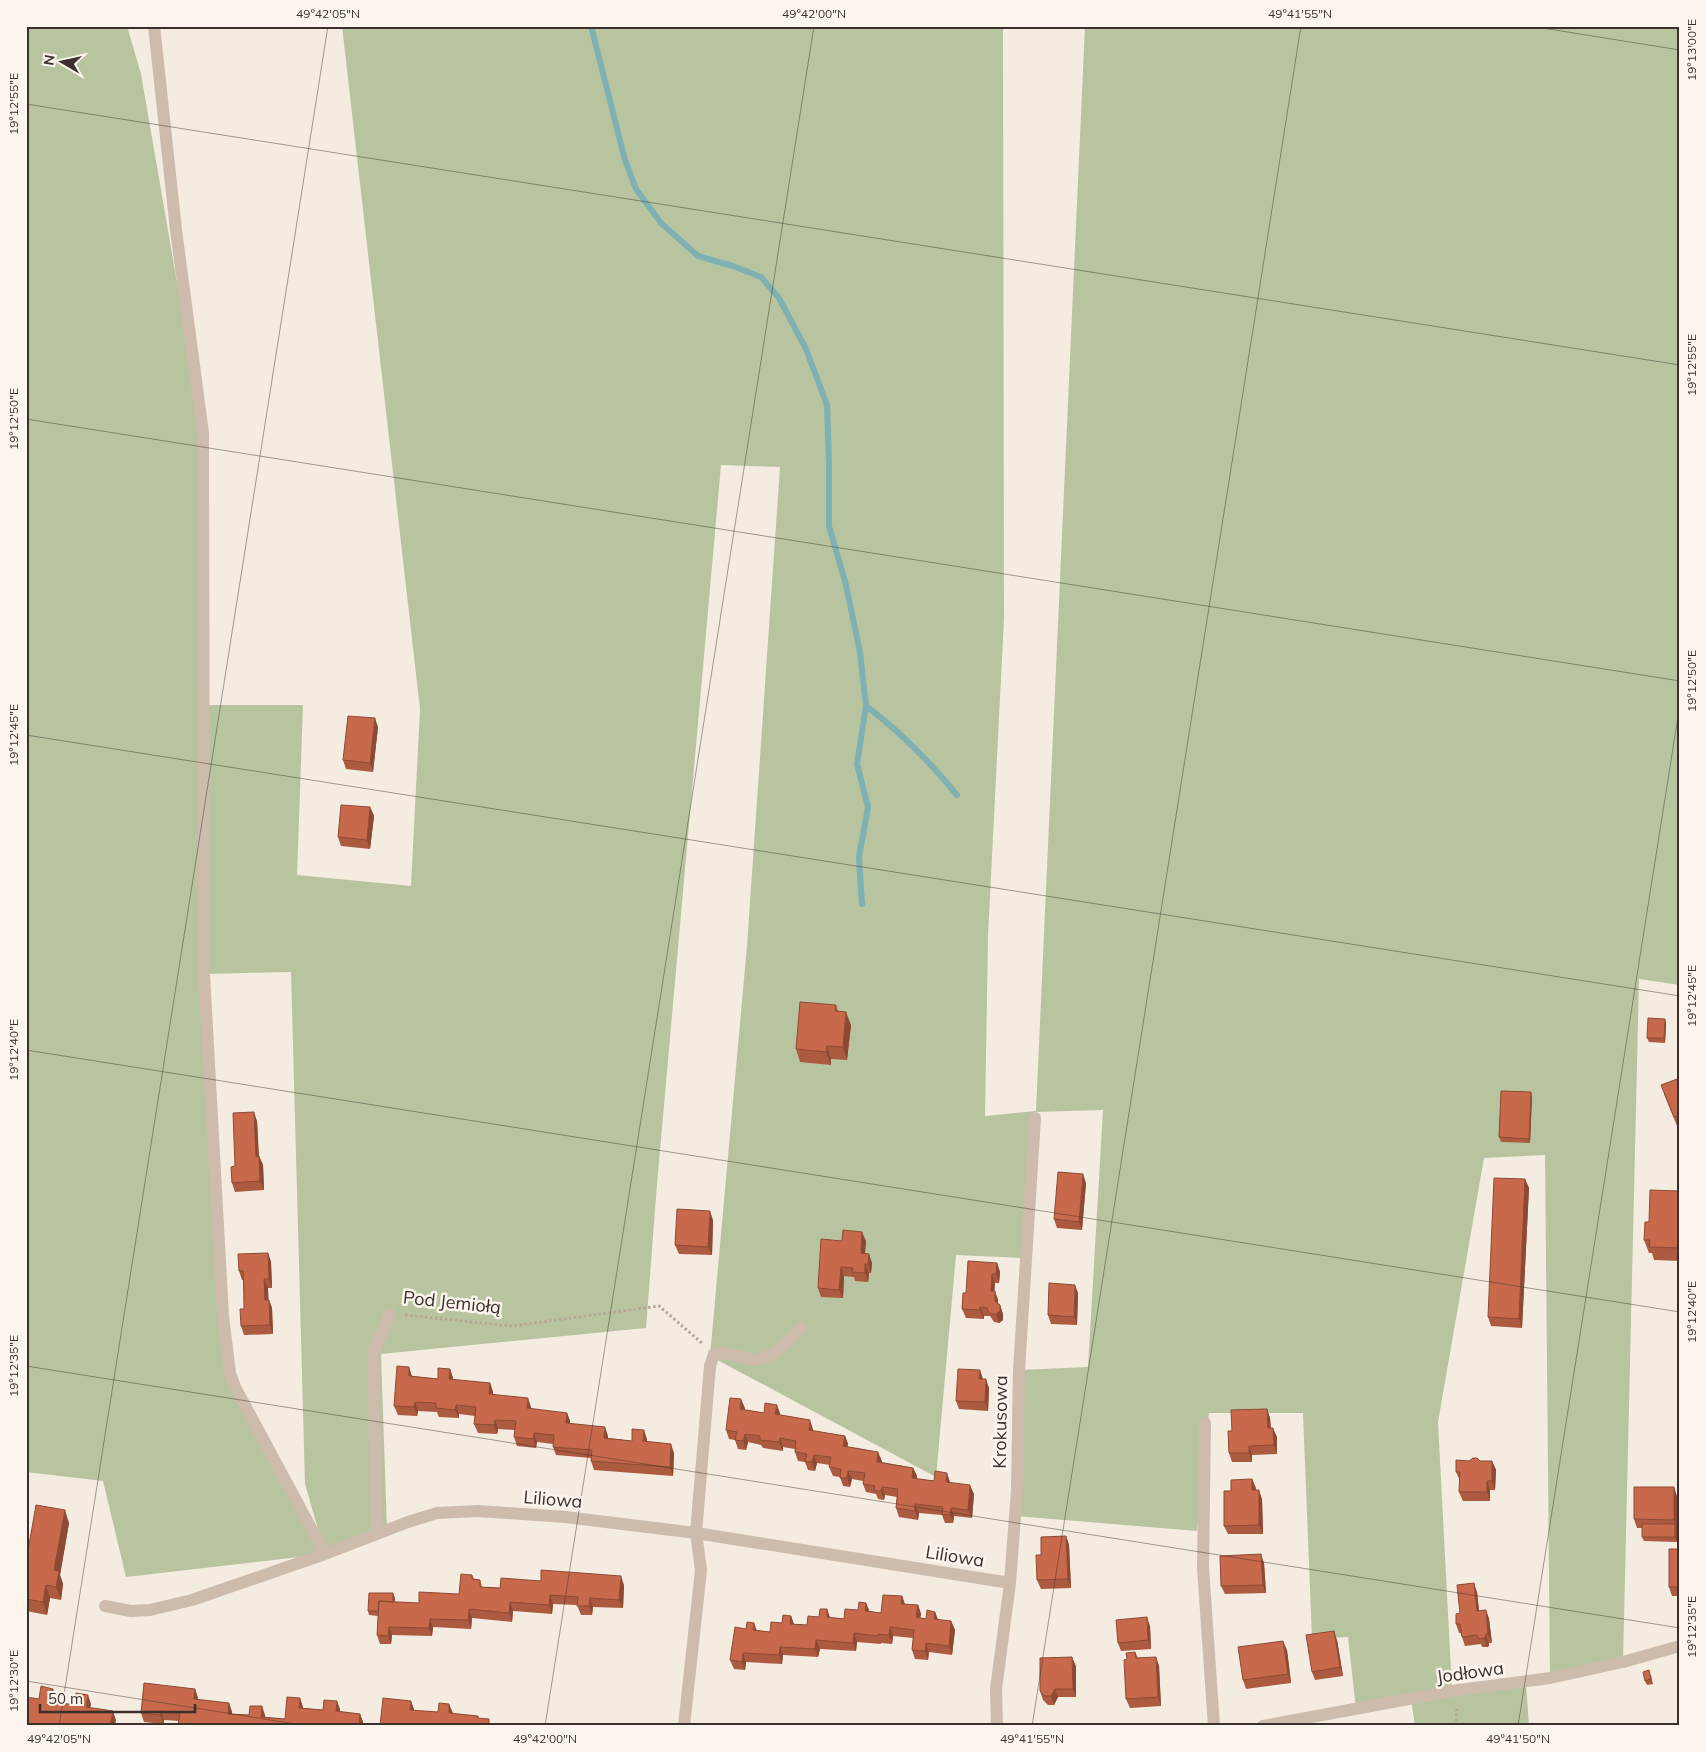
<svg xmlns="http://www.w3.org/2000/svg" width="1706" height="1752" font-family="Mulish,sans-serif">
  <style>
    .green { fill: #b8c4a0; fill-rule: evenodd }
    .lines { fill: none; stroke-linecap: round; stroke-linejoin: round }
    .stream { stroke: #7fb0b2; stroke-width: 6 }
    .path { stroke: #b9a596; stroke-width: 3; stroke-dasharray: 2.5 2.5; stroke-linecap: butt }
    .minor { stroke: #cdbbac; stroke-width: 12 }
    .wall { fill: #ac5a40 }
    .shaded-wall { fill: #8c4a34 }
    .building { fill: #c8694b; stroke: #8c4a34 }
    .ticks { fill: none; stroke: #3b302b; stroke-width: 1; stroke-opacity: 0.45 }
    .labels { text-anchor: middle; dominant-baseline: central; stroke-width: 5; stroke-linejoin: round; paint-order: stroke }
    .street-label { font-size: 18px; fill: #3b302b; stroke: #fbf5ee }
    .neatline { fill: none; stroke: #3b302b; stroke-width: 2 }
    .ticks-label { font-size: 12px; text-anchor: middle; fill: #3b302b }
  </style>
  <rect width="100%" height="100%" fill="#f4ebe1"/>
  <path class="green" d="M26,26h101l14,48 62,359v272h100l-6,170 114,11 9,-177 -78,-683h661l1,593 -16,317 -3,180 51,-5 49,-1085h595v959l-41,-6 -16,683 -73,16 -5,-523 -61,3 -46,264 14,268 74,-8 3,44h-114l-4,-27 -55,10 -8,-72 -36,2 -9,-226h-94l-12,118 -182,-15 4,-146 69,-3 15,-257 -67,2 -13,146 -67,-3 -20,222 -226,-121 37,-410 33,-479 -59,-2 -64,719 -11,144 -265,26 6,176 -62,24 -199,23 -23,-96 -77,-9zM291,972l14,512 19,66 -94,-177 -25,-399z"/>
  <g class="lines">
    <path class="stream" d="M591,26l34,134 11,29 25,34 37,33 35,10 28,11 18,21 27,51 21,56 2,59v62l17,59 14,67 6,54 -9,58 11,43 -9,50 3,47
      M866,706c35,26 63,55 91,89"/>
    <path class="path" d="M405,1315l107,11 147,-20 44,38
      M1456,1726l1,-20"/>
    <path class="minor" d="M154,26l22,204 27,203 1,541 19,342 7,57 5,14 90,167
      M1205,1423l-2,145 11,158
      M377,1534l-4,-181 17,-39
      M105,1606l26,5 19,-1 42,-10 133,-46 83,-32 29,-9 41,-2 87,6 131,16 314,50
      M684,1726l17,-156 -5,-37 14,-167 4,-12c11,-2 20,1 31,4 25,7 40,-15 56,-30
      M997,1726l-1,-37 14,-106 7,-93 2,-120 16,-252
      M1263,1726l189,-35 98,-13 73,-16 57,-16"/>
  </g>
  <path class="wall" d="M378,727l-5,45 -27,-3 -3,-9z
    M370,807l4,9 -4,33 -29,-3 -3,-9z
    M836,1005l2,6 13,14 -4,35 -16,-1v6l-31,-3 -4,-13z
    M1666,1023l-1,20 -16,-1 -2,-4z
    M1680,1078v47l-3,1 -13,-32z
    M1532,1097l-2,46 -29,-1 -2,-5z
    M257,1121l2,35 4,9 1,25 -29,2 -3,-9 3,-17z
    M1525,1179l4,9 -7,140 -31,-2 -3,-9z
    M1086,1183l-4,47 -25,-2 -3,-9z
    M1680,1191v70l-26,-1 -2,-7h-3l-5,-13 5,-18z
    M713,1220l-1,35 -33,-1 -4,-9z
    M842,1241h24l-1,13 7,9 -1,10h-2l-1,9 -13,-1 -1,-4 -10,-1 -1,22 -22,-1 -3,-9z
    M268,1253l3,9 1,26h-4v12h1l3,8 1,26 -29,1 -3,-9 3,-17 -1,-29h-1l-3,-9z
    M997,1263l3,9 -1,11h-4l-1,8 4,9v4l2,1 3,9v6l-4,3 -5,-1 -4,-6h-6v3l-18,-1 -4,-9 4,-16z
    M1078,1293l-1,32 -26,-1 -3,-9z
    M450,1369l3,9v2l37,3 3,9v2l38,13v2l36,4 3,8v3l38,12v2l24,3 15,-2v2l27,12 -1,23 -79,-6 -3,-9v-3l-35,-3 -3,-8v-3l-16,-2 -1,6 -19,-2 -3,-9 1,-7 -17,-1 -1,5 -19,-1 -4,-9 1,-8 -16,-2v4l-20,-1 -2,-5 -19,-1 -1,5 -19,-1 -4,-9 18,-30 26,3z
    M983,1379l6,9 -1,23 -29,-2 -3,-8z
    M745,1408l-1,2 20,3h16v2l33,14v2l32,5 3,8 -1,3 31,5 3,10 32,6 4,8 -1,3 34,3v1l24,11 -2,24 -18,-2 -1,7h-8l-3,-8 -23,-2 -1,7 -19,-3 -3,-9 1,-11 -12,-2 -1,5 -6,-1 -2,-5 -10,-2 -3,-8v-3l-11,-2 -2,8 -7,-1 -3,-9 -7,-1 -4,-9 1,-2 -13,-2 -2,8 -7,-1 -3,-8 -7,-1 -3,-9v-3l-12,-2v4l-20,-3 -2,-3 -13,-3 -2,8 -8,-1 -3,-9 -6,-1 -3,-9z
    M1267,1409l3,9 1,10 6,9v17l-25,1v7h-20l-3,-9 3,-22z
    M1480,1461h12l4,9 -1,20h-5v11h-27l-4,-9 1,-11 -4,-9z
    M1252,1479l4,11 6,9 1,35h-35l-4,-8 7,-35z
    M1677,1496v46l-33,-1 -2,-4v-9h-5l-3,-9z
    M69,1523l-9,52 3,9 -2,16 -11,-2 -3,17 -21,-4v-49z
    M1066,1536l3,9 2,43 -30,1 -4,-9 4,-25z
    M1680,1549v47h-8l-3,-9z
    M1264,1563l2,30 -41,1 -4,-8z
    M472,1575l2,4 6,1 2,7 18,1 41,-7 83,4 -1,23 -30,-1 -1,8h-11l-4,-10 -24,-1 -1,10 -39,-3 -1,11 -40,-4 -1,11 -38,-2 -1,9 -40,-1 -1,9h-11l-3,-9 1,-19 -9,-1 -1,-4 27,-13 -1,4 25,1 40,-9z
    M1477,1592l2,19 7,-1 3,9 3,24h-3v3l-2,1h-5l-1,-3 -16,2 -3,-9 -1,-4h-2l-3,-9 4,-11z
    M902,1596l3,8 13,1 3,9 -1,4 6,1 9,-7 3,8 13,1 4,9 -3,25 -23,-3 -1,8 -13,-1 -3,-9 1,-12 -20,-2 -1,8 -11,-1v1l-24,-2 -1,9 -36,-2 -2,8 -35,-2 -1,9 -36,-2 -1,8 -11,-1 -4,-9 26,-30 14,2 21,-16 3,8 13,1 12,-8 8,-8 3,9 14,1 25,-8 12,2z
    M1150,1626l1,23 -30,2 -3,-8z
    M1337,1640l6,36 -28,4 -3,-8z
    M1287,1650l4,33 -45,6 -3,-9z
    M1135,1652l3,6 18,-1 3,9 2,40 -31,2 -4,-9 1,-40z
    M1076,1666v31h-18l-4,8h-6l-5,-5 -3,-9z
    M1651,1675l2,9 -6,1 -2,-4z
    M195,1689l3,9v2l31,3 3,9v2l17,1h16v2l20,2 18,-12v1l20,2 17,-1v3l20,2 3,8v4h-185l1,-5 -15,-1v4l-20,-2 -3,-9z"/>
  <path class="shaded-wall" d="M375,718l3,9 -5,45 -3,-9z
    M370,807l4,9 -4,33 -3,-9z
    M846,1012l5,13 -4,35 -4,-13z
    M1665,1019l1,4 -1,20 -1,-5z
    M827,1046l4,13v6l-5,-13z
    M1531,1092l1,5 -2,46 -1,-4z
    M254,1112l3,9 2,44 -3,-8z
    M259,1156l4,9 1,25 -4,-9z
    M1083,1174l3,9 -4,47 -3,-8z
    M1525,1179l4,9 -7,140 -3,-9z
    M710,1211l3,9 -1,35 -4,-8z
    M862,1232l4,9 -2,21 -3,-9z
    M268,1253l3,9 1,26 -3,-9z
    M869,1254l3,9 -1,10 -3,-9z
    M997,1263l3,9 -1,11 -3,-9z
    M865,1264l4,9 -1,9 -3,-9z
    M841,1267l3,9 -1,22 -4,-8z
    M992,1274l3,9 -1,17 -3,-9z
    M264,1279l4,9 1,20 -4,-8z
    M1075,1285l3,8 -1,32 -3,-8z
    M995,1291l3,9v10l-3,-9z
    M269,1300l3,8 1,26 -3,-9z
    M1000,1305l3,9v6l-4,3 -3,-9z
    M980,1307l4,9v3l-4,-9z
    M409,1367l3,9h-3z
    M450,1369l3,9 -1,10 -3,-9z
    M980,1370l3,9h-4z
    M986,1379l3,9 -1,23 -3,-9z
    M490,1383l3,9 -1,10 -3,-8z
    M528,1398l3,9 -1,10 -3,-9z
    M741,1399l4,9 -2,10 -3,-9z
    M415,1402l3,9 -1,5 -3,-9z
    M456,1405l3,9v4l-4,-8z
    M777,1405l3,8 -2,10 -3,-9z
    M1267,1409l3,9 1,19 -3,-9z
    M567,1413l3,8 -1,11 -3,-9z
    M495,1420l3,9 -1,5 -3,-9z
    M810,1420l3,9 -1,10 -3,-9z
    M605,1427l3,9 -1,11 -3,-9z
    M1273,1428l4,9v17l-3,-9z
    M644,1430l3,9 -1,11 -3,-9z
    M534,1433l3,9 -1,6 -3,-9z
    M745,1434l3,8 -2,8 -3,-9z
    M845,1436l3,8 -2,11 -3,-9z
    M780,1438l3,9v4l-4,-9z
    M671,1444l3,9 -1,23 -3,-9z
    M1249,1446l3,9v7l-3,-9z
    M878,1452l4,9 -2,9 -3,-8z
    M814,1455l3,8 -2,8 -3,-9z
    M1492,1461l4,9 -1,20 -3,-9z
    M913,1468l4,8 -2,11 -3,-9z
    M848,1471l4,8 -2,8 -3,-9z
    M947,1473l3,9 -1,9 -3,-9z
    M1252,1479l4,9v11l-4,-9z
    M1487,1481l3,9v11l-3,-9z
    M970,1485l4,9 -2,24 -4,-8z
    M882,1487l3,8 -1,5 -3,-9z
    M1674,1487l3,9v46l-2,-5v-13l-1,-4z
    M1259,1490l3,9 1,35 -4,-9z
    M915,1504l4,9 -1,7 -3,-9z
    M951,1508l3,8 -1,7 -3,-8z
    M65,1510l4,13 -9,52 3,9 -2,16 -5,-13 -2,-17z
    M1066,1536l3,9 2,43 -3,-9z
    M1261,1554l3,9 2,30 -3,-8z
    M621,1576l3,9 -1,23 -4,-8z
    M1474,1583l3,9 3,28 -3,-9z
    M46,1585l4,13 -3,17 -4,-13z
    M393,1593l2,5 -1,8 -1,-4z
    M550,1595l3,9 -1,10 -3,-9z
    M902,1596l3,9 -4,-1z
    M590,1598l3,9 -1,8 -3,-9z
    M510,1602l3,9 -1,11 -3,-9z
    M866,1603l4,9 -5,-1z
    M918,1605l3,9 -2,12 -3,-9z
    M469,1609l3,9 -1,11 -3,-9z
    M827,1609l3,9 -3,-1z
    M1486,1610l3,9 3,24 -4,-9z
    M935,1612l3,8 -4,-1z
    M791,1616l3,9 -4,-1z
    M1147,1617l3,9 1,23 -3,-9z
    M430,1619l3,8 -1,9 -3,-8z
    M951,1621l4,9 -3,25 -3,-9z
    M754,1623l3,8 -4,-1z
    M389,1627l3,8 -1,9 -3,-8z
    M890,1627l3,9 -1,8 -3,-9z
    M1334,1631l3,9 6,36 -3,-9z
    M854,1633l3,9 -1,9 -3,-8z
    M1486,1634l3,12 -2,1 -3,-9z
    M816,1640l4,9 -2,8 -3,-8z
    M1283,1641l4,9 4,33 -3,-9z
    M926,1643l3,9 -1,8 -3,-9z
    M780,1647l3,8 -1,9 -3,-9z
    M743,1653l3,9 -1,8 -3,-8z
    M1072,1657l4,9v31l-3,-8z
    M1156,1657l3,9 2,40 -3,-9z
    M53,1689l3,8 -3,13 -3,-9z
    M195,1689l3,9 -1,10 -3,-9z
    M1055,1689l3,8 -4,8 -3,-9z
    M88,1695l3,9 -2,11 -3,-8z
    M300,1698l3,9 -1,10 -3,-9z
    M337,1701l3,8 -1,11 -3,-9z
    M411,1701l3,8 -1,10 -3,-9z
    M229,1703l3,9 -1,10 -3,-8z
    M449,1704l4,9 -1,9 -3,-9z
    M262,1706l3,9 -1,10 -3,-8z
    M113,1711l3,9 -1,6h-5z
    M161,1711l3,9v4l-4,-9z
    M360,1714l3,8v4h-4z"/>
  <path class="building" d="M348,716l27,2 -5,45 -27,-3z
    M341,805l29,2 -3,33 -29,-3z
    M800,1002l36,3 -1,6 11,1 -3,35 -16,-1 -1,6 -30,-3z
    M1648,1018l17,1 -1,19h-17z
    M1680,1078v37l-6,2 -13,-32z
    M1501,1091l30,1 -2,47 -30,-2z
    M254,1112l2,45 3,-1 1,25 -28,2 -1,-16 4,-1 -2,-53z
    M1058,1172l25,2 -4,48 -25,-3z
    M1494,1178l31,1 -6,140 -31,-2z
    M1650,1190l30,1v57l-31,-1 1,-7h-6l1,-18h4z
    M677,1209l33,2 -2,36 -33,-2z
    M843,1230l19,2 -1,21 8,1 -1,10h-3v9l-13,-1 1,-4 -12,-1 -2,23 -21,-2 3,-49 21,2z
    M268,1253l1,26h-5l1,21h4l1,25 -29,1 -1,-17h4v-18l-1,-20h-4l-1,-17z
    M968,1261l29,2 -1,11h-4l-1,17h4v10l5,4v6l-4,3h-5l-4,-4 1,-2 -8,-1v3l-18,-1 1,-16h3z
    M1049,1283l26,2 -1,32 -26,-2z
    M397,1366l12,1v9l29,3v-11l12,1 -1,10 41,4 -1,11 39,4 -1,10 40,5 -1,10 39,4 -1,11 28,3v-12l12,1 -1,11 28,3 -1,23 -79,-6 1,-11 -39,-3 1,-12 -20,-2 -1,6 -19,-2 2,-16 -21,-1 -1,5 -20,-1 2,-17 -20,-2 -1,5 -19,-2v-5l-21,-1 -1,5 -20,-1z
    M958,1369l22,1 -1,9h7l-1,23 -29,-1z
    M730,1398l11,1 -1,10 24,4 1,-10 12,2 -2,9 35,6 -1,10 36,6 -2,10 35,6 -1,10 36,6 -1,10 22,3 1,-10 12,2 -1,9 24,3 -2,25 -17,-2 -1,7 -8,-1 1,-7 -28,-3v7l-19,-3 2,-19 -16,-2 -1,4h-7l1,-5 -12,-2 2,-11 -17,-2 -1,7h-7l1,-9 -12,-2 2,-10 -17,-2 -2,7h-7l2,-8 -12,-2 1,-11 -16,-3 -1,4 -19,-2v-4l-15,-2 -2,7 -8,-1 2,-8 -11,-2z
    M1267,1409l1,19h5l1,17 -25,1v7h-20l-1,-22h4l-1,-21z
    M1473,1458h4l3,3h12v20h-5v11h-28l1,-20h-4v-12l13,1z
    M1252,1479v11h7v35l-35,1v-35h7v-11z
    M1634,1487h40v33l-40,-1z
    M36,1505l29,5 -11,60 5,1 -3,16 -10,-2 -3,17 -17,-3v-37z
    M1642,1524h33v13h-33z
    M1066,1536l2,43 -31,1 -1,-25h5v-18z
    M1669,1549h11v38h-11z
    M1261,1554l2,31 -42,1 -1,-30z
    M541,1570l80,6 -2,24 -29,-2 -1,8h-12l1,-9 -28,-2 -1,10 -39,-3 -1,11 -40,-4 -1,11 -38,-1 -1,9 -40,-1 -1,9 -11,-1 2,-34 40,2v-11l40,2 2,-20 11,1v4l8,1v7l20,1 1,-10 40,3z
    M1474,1583l3,28 9,-1 2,24h-2v3l-2,1 -5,1 -2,-4 -15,2 -2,-13h-4v-10l4,-1 -3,-28z
    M369,1593h24v9l-14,-1 -1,10h-10z
    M883,1595l19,1 -1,8 17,1 -2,12 10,2 1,-9 8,2 -1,7 17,2 -2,25 -23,-3 -1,8 -13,-1 2,-20 -24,-3 -1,8 -11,-1v2l-24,-3 -1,10 -37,-3 -1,9 -35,-2 -1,8 -36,-2 -1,9 -12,-2 5,-33 11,2 1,-7 7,1 -1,7 17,2 1,-10 11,1 1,-8 8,1 -1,8 17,1 1,-9 11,1 1,-8h7v8l17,2 1,-10 13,1 1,-8 7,1 -1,8 16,2z
    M1147,1617l1,23 -30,3 -2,-23z
    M1334,1631l6,36 -28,5 -6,-37z
    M1283,1641l5,33 -45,6 -5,-33z
    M1135,1652l1,6 20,-1 2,40 -32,2 -2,-39 3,-1 -1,-6z
    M1072,1657l1,32h-18l-4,7h-6l-5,-5v-33z
    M1649,1670l2,9 -6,2 -2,-9z
    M144,1683l51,6 -1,10 35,4 -1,11 21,1 1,-9h12l-1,11 24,2 2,-22 13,1 -1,10 24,2 1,-10 13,1 -1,10 24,3 -1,12h-181l2,-13 -19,-2 -1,4 -19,-2z
    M41,1686l12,3 -3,12 24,4 2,-12 12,2 -2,12 27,4 -3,15h-77l-7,-2v-27l13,2z
    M383,1698l28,3 -1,9 28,2 1,-9 10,1v9l29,3v2l11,1v7h-109z"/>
  <path class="ticks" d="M1530,26l150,24M26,104l1654,261M26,419l1654,262M26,735l1654,261M26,1050l1654,262M26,1366l1654,262M26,1681l282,45M59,1726l269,-1700M545,1726l269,-1700M1032,1726l269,-1700M1518,1726l162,-1022"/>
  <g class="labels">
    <g class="street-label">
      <text transform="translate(452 1302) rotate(6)">Pod Jemiołą</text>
      <text transform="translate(1000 1422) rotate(-89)">Krokusowa</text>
      <text transform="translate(553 1499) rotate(5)">Liliowa</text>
      <text transform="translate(955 1556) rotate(9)">Liliowa</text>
      <text transform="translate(1470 1672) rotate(-8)">Jodłowa</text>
    </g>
  </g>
  <rect width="1706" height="1752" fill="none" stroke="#fbf5ee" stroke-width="55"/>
  <g transform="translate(62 62) rotate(279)" stroke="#fbf5ee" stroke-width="4" paint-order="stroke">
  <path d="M0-4L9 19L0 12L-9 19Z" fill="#3b302b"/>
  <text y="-8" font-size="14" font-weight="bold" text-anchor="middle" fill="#3b302b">N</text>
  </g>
  <path d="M40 1704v8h155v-8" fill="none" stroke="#3b302b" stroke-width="2.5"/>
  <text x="48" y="1704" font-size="15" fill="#3b302b" stroke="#fbf5ee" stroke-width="4" paint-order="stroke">50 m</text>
  <rect x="28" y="28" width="1650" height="1696" class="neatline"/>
  <g class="ticks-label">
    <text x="328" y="18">49°42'05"N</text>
    <text x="814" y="18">49°42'00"N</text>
    <text x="1300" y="18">49°41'55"N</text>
    <text transform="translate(1692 50) rotate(-90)" y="4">19°13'00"E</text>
    <text transform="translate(14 104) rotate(-90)" y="4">19°12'55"E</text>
    <text transform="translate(1692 365) rotate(-90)" y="4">19°12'55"E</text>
    <text transform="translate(14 419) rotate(-90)" y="4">19°12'50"E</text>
    <text transform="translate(1692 681) rotate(-90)" y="4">19°12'50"E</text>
    <text transform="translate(14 735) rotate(-90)" y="4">19°12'45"E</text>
    <text transform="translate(1692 996) rotate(-90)" y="4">19°12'45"E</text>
    <text transform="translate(14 1050) rotate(-90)" y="4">19°12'40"E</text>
    <text transform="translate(1692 1312) rotate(-90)" y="4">19°12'40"E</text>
    <text transform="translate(14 1366) rotate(-90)" y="4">19°12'35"E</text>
    <text transform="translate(1692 1627) rotate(-90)" y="4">19°12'35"E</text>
    <text transform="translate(14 1681) rotate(-90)" y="4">19°12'30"E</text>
    <text x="59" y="1743">49°42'05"N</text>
    <text x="545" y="1743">49°42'00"N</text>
    <text x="1032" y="1743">49°41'55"N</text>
    <text x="1518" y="1743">49°41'50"N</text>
  </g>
</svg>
